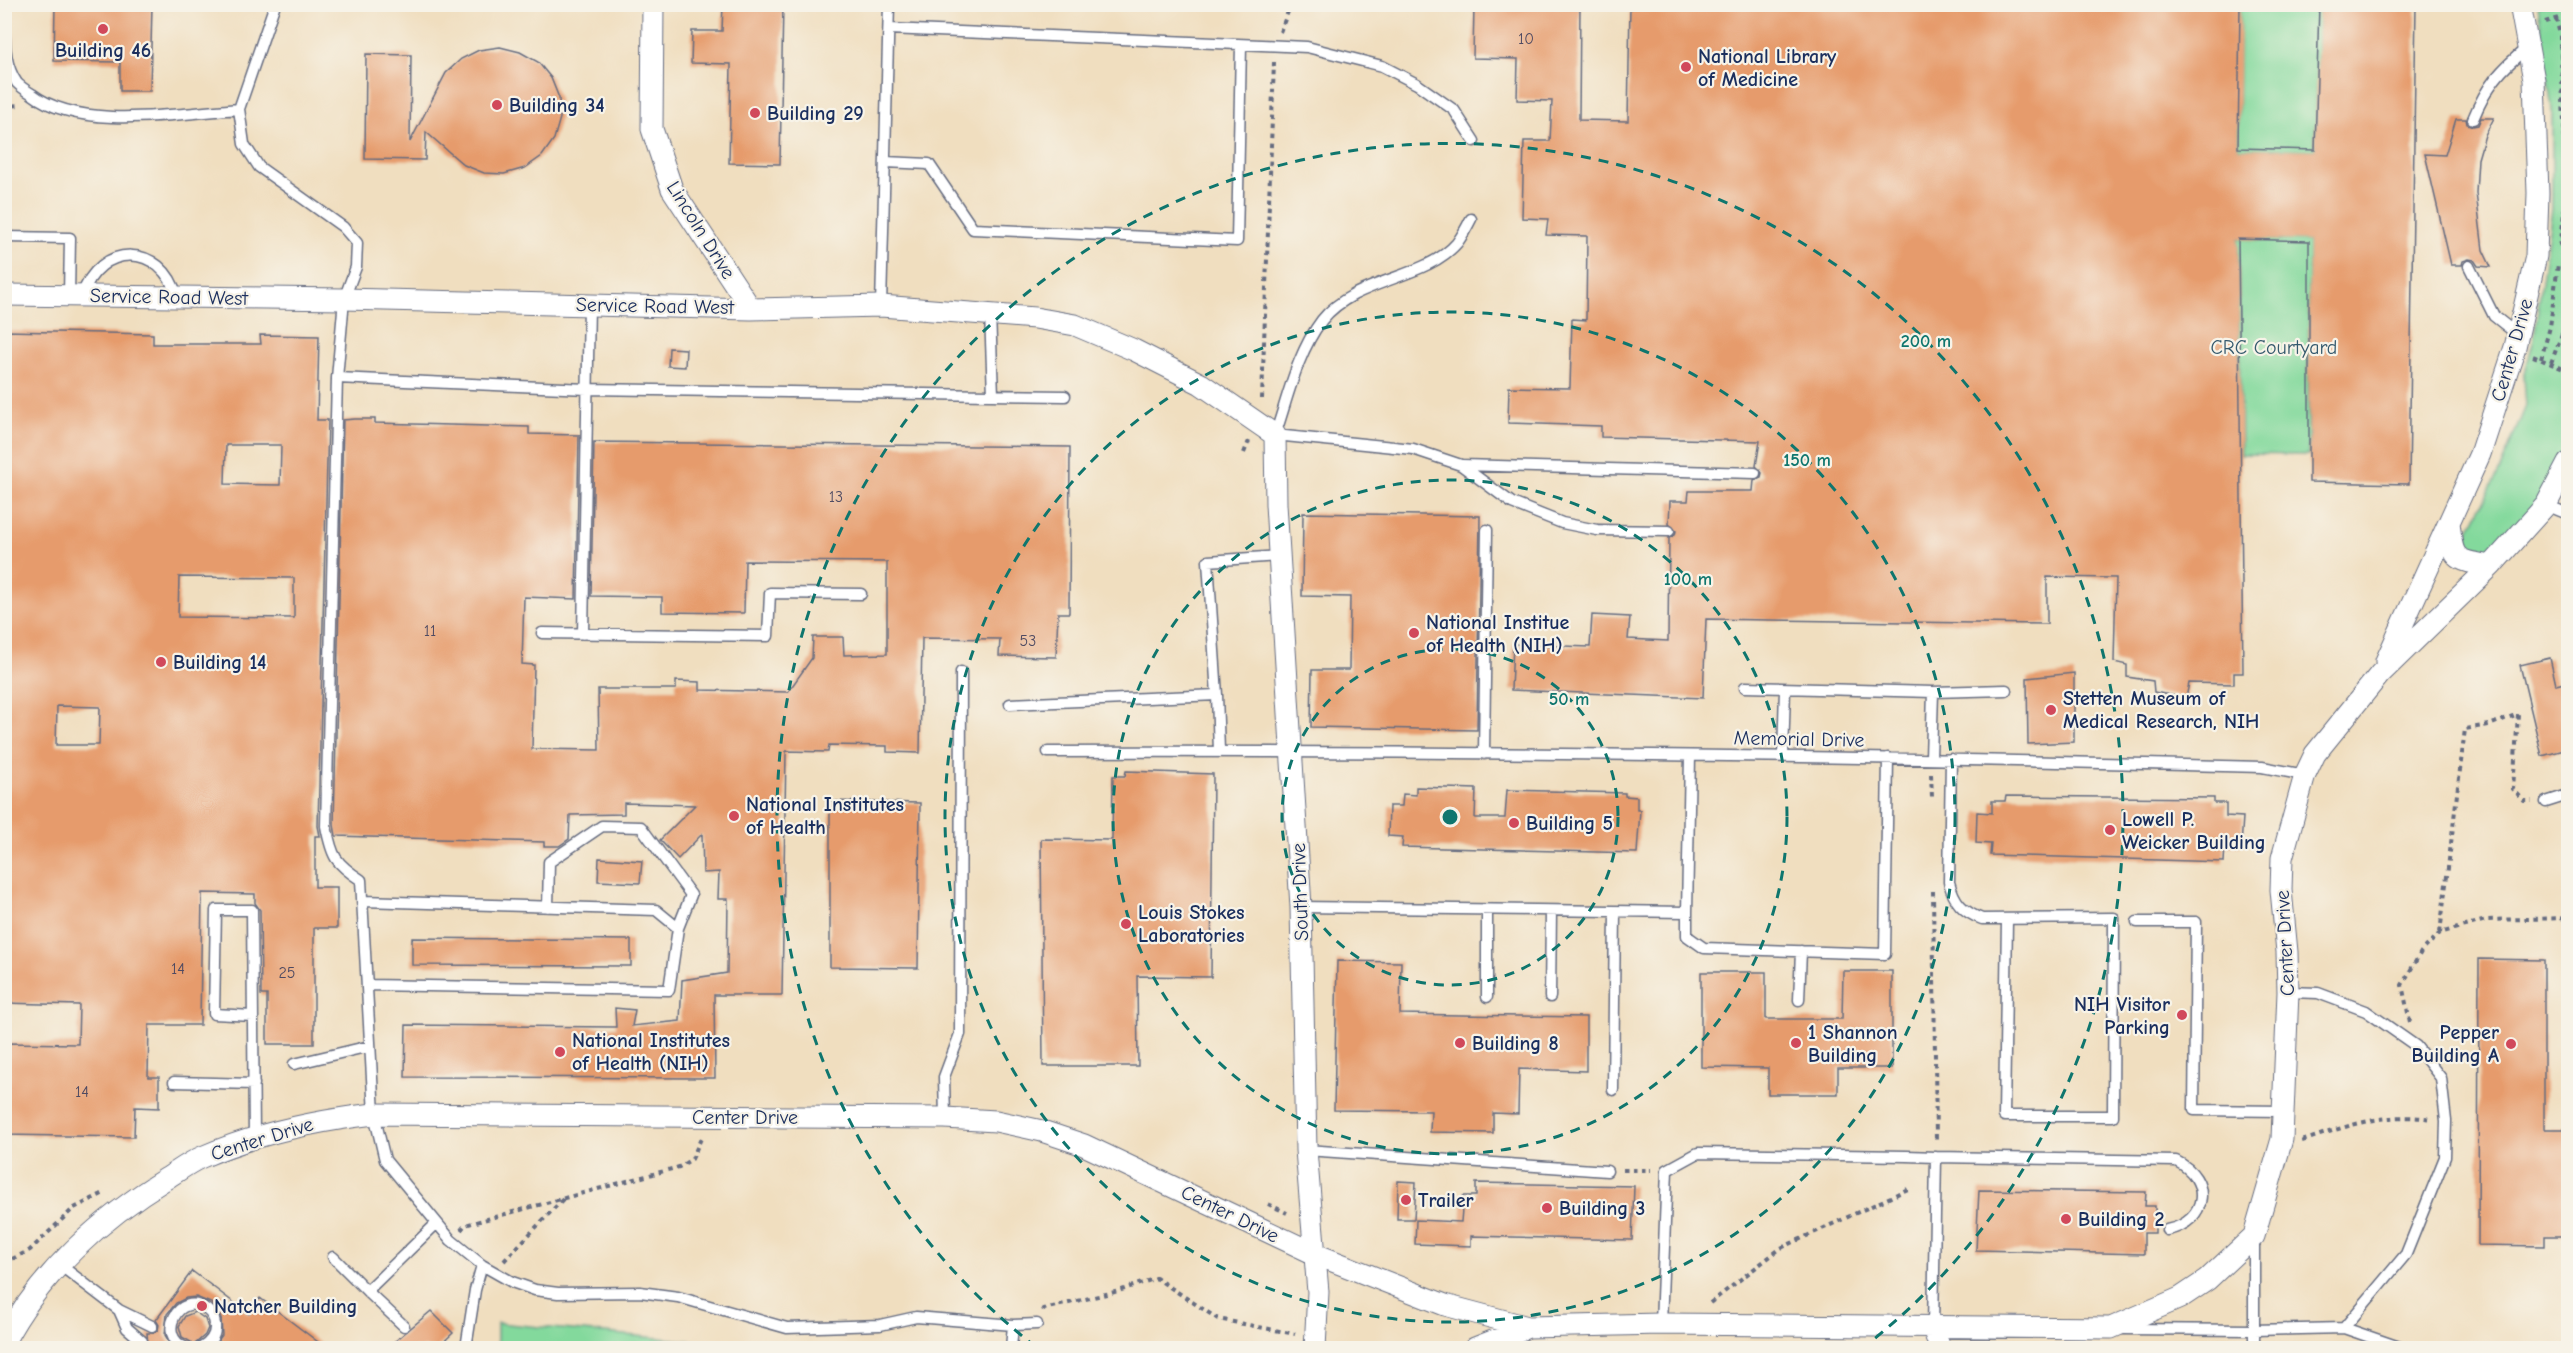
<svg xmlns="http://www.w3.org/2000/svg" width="2573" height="1353" font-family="'Comic Neue',sans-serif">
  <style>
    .green { fill: #83d99c; stroke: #4f847d; stroke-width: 1.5 }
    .building { fill: #e69b6c; fill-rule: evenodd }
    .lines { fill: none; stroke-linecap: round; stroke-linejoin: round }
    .service-casing { stroke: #666c80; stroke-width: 13 }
    .minor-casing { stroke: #666c80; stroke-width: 23 }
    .path { stroke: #666c80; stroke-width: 4; stroke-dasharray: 4.5 4.5; stroke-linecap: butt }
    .service { stroke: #fff; stroke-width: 10 }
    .minor { stroke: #fff; stroke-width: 21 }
    .ring { fill: none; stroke: #0f766e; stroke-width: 3; stroke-dasharray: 10 8 }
    .poi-dot { fill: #d1495b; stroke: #f7f3e8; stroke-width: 2 }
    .labels { text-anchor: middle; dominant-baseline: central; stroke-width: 4.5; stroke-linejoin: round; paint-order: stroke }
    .number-label { font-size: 16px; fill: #4e4a62 }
    .poi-label { font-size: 20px; font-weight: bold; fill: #1b2f5e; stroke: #f7f3e8; text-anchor: start }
    .street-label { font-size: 20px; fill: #1b2f5e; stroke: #f7f3e8 }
    .park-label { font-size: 20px; fill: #355a6e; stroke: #f7f3e8 }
    .centre { fill: #0f766e; stroke: #f7f3e8; stroke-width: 3 }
    .ring-label { font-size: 18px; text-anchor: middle; font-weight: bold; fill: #0f766e; stroke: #f7f3e8; stroke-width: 4.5; stroke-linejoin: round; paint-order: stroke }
  </style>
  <rect width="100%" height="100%" fill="#f7f3e8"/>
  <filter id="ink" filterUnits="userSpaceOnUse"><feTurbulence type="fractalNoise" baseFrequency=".0167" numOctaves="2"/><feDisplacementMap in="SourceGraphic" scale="12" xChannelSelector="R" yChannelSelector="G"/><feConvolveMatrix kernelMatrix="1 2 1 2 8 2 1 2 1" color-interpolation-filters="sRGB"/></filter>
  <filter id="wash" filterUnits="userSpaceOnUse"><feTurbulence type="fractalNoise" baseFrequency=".008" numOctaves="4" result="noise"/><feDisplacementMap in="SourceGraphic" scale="24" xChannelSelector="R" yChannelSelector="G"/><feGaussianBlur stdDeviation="1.35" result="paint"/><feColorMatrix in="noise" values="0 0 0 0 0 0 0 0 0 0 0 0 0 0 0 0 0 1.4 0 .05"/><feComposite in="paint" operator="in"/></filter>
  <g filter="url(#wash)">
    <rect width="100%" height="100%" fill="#f0debf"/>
    <path class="green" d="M2240,5h79l-4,145 -77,-2z
      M2538,5h30v458l-77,103 -39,-18 13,-10 33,-64 28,-68 -2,-29 10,-39 18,-129v-99z
      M2238,239l71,2 -1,214 -67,-1z
      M497,1323l225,21v4h-225z"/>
    <g id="blocks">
      <path class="building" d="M55,4h97l-2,87h-30v-29l-66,-1z
        M723,4h60l-3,160 -51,-1 2,-99 -40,-1 1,-32h30z
        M1474,4h106l-1,116 49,1 2,-117h610l-2,144 77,2 4,-146h97l-7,480 -100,-2v-241l-71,-2 5,434h-9v11l-45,-1 -3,15 -32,-6 -1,-11 -26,-4v-12l-13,-3 2,-84 -69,-1v47l-341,-5 -3,79 -192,-8 2,-46 77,3 2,-32 38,2 -2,22 40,2 1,-103 6,-3 1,-4 -7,-7 1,-23h18l1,-10h64l1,-11 7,-3 1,-4 -6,-7 4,-25 -159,-4v-11l-93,-3 1,-36 61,1 2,-69 14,1 1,-84 -41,-1 2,-16 -26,-1 2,-77h26l2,-40 -35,-1 1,-41 -45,-1z
        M500,47l20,5 18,10 13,16 8,20 1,20 -6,21 -12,17 -17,12 -21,6 -20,-1 -20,-8 -38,-33 -1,28 -60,-1 1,-105 45,1 -1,87 36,-69 15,-14 18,-9z
        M2481,118h13l-9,17 -7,24 -2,34 7,57 8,17 -13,-1 -4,-6 -5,-1 -6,2 -1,4h-11l-26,-111 20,1 11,-36h10l1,5 6,2 5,-1z
        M4,331l149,3v10h108l-1,-9 59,1 -2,84h11l-10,406 2,10h-5v51h22v41h-23v116h-47v-49h-6l-1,-85 -5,-7v-9l-53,-1 -2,132h-51l-1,52h11v31l-24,-1 -1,30 -130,-2v-92l74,1 1,-39 -75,-2zM226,445h55l-1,40 -55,-1zM179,577l115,1v40l-116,-1zM57,706l43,1 -1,38h-43z
        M669,348l17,1 -1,18 -17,-1z
        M355,419h20v4l154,4v7l50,1 -3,164 -52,-2 -2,67 12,1 -2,84 67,1 -1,-61h78v-8l24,1v8l88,2 24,-34 1,-21h30l1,18 43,-1v-92l-142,-1 -1,52 -82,-1v-15l-71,-1 3,-154 476,5 -1,166h-11l-2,44 -57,-1 1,-17 -78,-1 -2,115 -33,-1v-6l-58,-1 -1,7 -42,-1 -4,244h-68l1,83 -310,-1 1,-52 210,2 -1,-19 20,2 -3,16 48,-5 2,-41 45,-7 1,-74h-10l1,-27 -16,1 -1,-39 -24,25 -18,-19 35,-35 -71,-2v11l-54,1 -1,24 -10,7h-15v-4l-208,-6 -2,-11 9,-405z
        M1303,513l177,3 -3,214 -166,-3 1,-57h37l1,-73 -48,-1z
        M2550,658l6,27 12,-3v67l-26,7 -22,-91z
        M2074,673v69l-46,2 -1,-66z
        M1126,771l87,3 -2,203 -74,-1 1,90h-95l-2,-227 71,1 1,-64h12z
        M1416,787l60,2 -1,29h30l2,-28 118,3v3l12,1v13h3l-3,43 -235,-6 1,-10 -15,-1 1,-30h13l1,-12 13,1z
        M2006,796l208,2v5h12v13l17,1 -2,29h-16l-1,16 -234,-7 1,-11 -15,-1 1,-31 15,1v-12h13z
        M830,801l90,2 -2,165 -88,-1z
        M599,858l43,3 -2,22 -42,-2z
        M412,938l219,2v26l-219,-1z
        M2479,959l65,1v169h24v107h-23v10l-67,-1z
        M1337,961l64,1 -1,52 186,3v54l-67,-2 -1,45 -25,-1v20l-63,-1 1,-21 -97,-1z
        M1843,971h49v97h-54v26h-70v-26l-67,-1v-95h65v47h76z
        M1398,1181l18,1 -2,37h-17z
        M1476,1183l158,3 -2,54 -161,-4v10l-56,-2 1,-24 45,2 2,-26h13z
        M1979,1190l167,2 -1,14h10v27h-11v21l-168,-4z
        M192,1271l57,43 11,-16 66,50h-113l9,-13 -1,-17 -10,-15 -15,-6 -10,1 -10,5 -9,11 -2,21 8,13h-35l10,-3 -1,-12h6l5,-3 1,-5 -3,-5z
        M431,1311l22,22 -16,15h-50z
        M195,1312l10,7 3,9 -3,7 -10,9 -2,4 -2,-6 -9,-5 -3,-11 6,-10z"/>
    </g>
  </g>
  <g filter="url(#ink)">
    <use href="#blocks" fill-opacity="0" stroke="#666c80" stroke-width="1.5"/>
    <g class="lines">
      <g class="service-casing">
        <path id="service" d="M275,4l-36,105 5,35 15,23 84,60 14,16 -1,24 -12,32 -7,79 -11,448c6,31 9,37 35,54l13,234 11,46 66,80 31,25 30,17 23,8 23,3 82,-1 38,5 109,31 93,-3 36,-8 97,8 24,-1
          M4,7l1,-3
          M4,16c1,23 -1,47 13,67 4,4 10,8 15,11 49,38 148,19 207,15
          M889,29l418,18 75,19 35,18 37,26 20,31
          M2473,119c14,-34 27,-49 55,-72
          M885,162l44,2 44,65 264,12 4,-196
          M1471,219c-4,8 -9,17 -14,24 -32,37 -102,35 -135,77 -25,33 -34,77 -47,115l138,14 48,16 51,38 50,20 35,7 72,1
          M4,237l66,1 -1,58
          M2469,266l25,50 24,19
          M82,296c17,-54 80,-54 95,1
          M881,306l8,-302
          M990,313l3,82
          M337,378l250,11 478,7
          M1462,465l293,8
          M2546,505l22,9
          M542,633l226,3 2,-43 91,1
          M583,634l6,-329
          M1745,687l188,5
          M1217,695l2,56
          M1010,704l207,-9 -9,-134 72,-5
          M1048,752c405,-1 810,4 1214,15l43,8
          M1484,754l3,-224
          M1783,757l2,-68
          M1931,758l2,-66 73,-2
          M1951,759l-2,123c5,20 14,30 33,37l132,-1 -1,198h-109l3,-196
          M2546,802l22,-7
          M363,901l293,9 22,18 -9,62 -302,-5
          M548,907l1,-45 53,-36 39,1 50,68 -13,33
          M1301,907l386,5 3,-156
          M1687,912v24l17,12 181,6 3,-196
          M2137,922h59l-2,188 90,1
          M2288,992l30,1 48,18 50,35 25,32 5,43 -1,36 -39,97 -62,74
          M1487,997v-87
          M1550,997l1,-86
          M1799,1000l2,-49
          M253,1016l-39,-2 2,-104h36l2,227
          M294,1064l76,-18
          M174,1082l80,2
          M1613,1090l2,-178
          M945,1118l-1,-41 16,-43 1,-362
          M1306,1150l301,21
          M1936,1157l240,4c37,18 32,61 -9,69
          M333,1257l34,34 70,-68
          M60,1265l59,45 33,16
          M367,1291l37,35
          M119,1310l8,18 15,13
          M1661,1324l6,-154 31,-17 209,3 29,1 -3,171
          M2123,1329l131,1v-94
          M186,1348c-31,-12 -7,-58 20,-39 5,4 9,10 9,16 1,11 -5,18 -14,23
          M466,1348l9,-58 7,-25
          M1011,1348l2,-23
          M2254,1348v-18l90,-2 58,20"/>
      </g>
      <g class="minor-casing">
        <path id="minor" d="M653,4l-1,125 20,60 79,120
          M4,295l340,4 407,10 130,-3 154,12 40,7 59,25 67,34 74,51 1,69 25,403 5,243 12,142 -3,56
          M2449,522c4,38 4,38 42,44
          M2386,661l94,-207 35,-107 21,-91 2,-63 -4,-113 -14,-76
          M1933,1328l7,20
          M4,1342c36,-69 98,-124 163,-164 11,-7 23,-16 35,-21 55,-24 113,-36 172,-43l571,4 51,3 46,10 42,14 231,109 130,51 83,22 133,-3 450,4 69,-30 27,-18 47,-44 28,-97 6,-147 -1,-40 -6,-62 1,-32 23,-83 10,-21 65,-80 111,-108 55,-61 22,-42
          M1475,1348l53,-21"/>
      </g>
      <path class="path" d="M2566,16l2,9
        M2556,18l4,17 7,151 -7,64
        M2545,22l23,-7
        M1280,32l11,-28
        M4,106l16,-1
        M2533,356l35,15
        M2541,359l9,-32 8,-63
        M2551,363l17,-45
        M1262,399l12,-337
        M1244,453l5,-12
        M1931,774l1,23
        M1933,891l3,251
        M2440,933l25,-204 24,-4 29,-11 -5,75 11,12h8
        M2410,1022l-8,-37 19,-33 19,-19 46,-13 82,-2
        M2302,1141c45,-15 81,-29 130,-22
        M1623,1170h28
        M1268,1204l19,9
        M461,1230l4,-5 214,-58 13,-8 10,-23
        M504,1261l59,-62
        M4,1263l26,-13 44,-42 32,-16
        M1710,1303l71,-55 127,-59
        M1043,1311l1,-2 75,-18 37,-13 62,41 77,15"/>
      <use href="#service" class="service"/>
      <use href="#minor" class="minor"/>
    </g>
  </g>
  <g class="ring">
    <circle cx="1450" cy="817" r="168"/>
    <circle cx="1450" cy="817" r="337"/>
    <circle cx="1450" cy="817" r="505"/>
    <path d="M1036 1347A673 673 0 1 1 1864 1347"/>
  </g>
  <g class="poi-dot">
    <circle cx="103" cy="29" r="6"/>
    <circle cx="1686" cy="67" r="6"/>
    <circle cx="497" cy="105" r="6"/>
    <circle cx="755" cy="113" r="6"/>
    <circle cx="1414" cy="633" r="6"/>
    <circle cx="161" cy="662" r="6"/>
    <circle cx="2051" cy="710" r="6"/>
    <circle cx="734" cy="816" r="6"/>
    <circle cx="1514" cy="823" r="6"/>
    <circle cx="2110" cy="830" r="6"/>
    <circle cx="1126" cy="924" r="6"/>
    <circle cx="2182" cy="1015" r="6"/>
    <circle cx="1460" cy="1043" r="6"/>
    <circle cx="1796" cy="1043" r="6"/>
    <circle cx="2511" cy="1044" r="6"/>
    <circle cx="560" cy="1052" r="6"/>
    <circle cx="1406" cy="1200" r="6"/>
    <circle cx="1547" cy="1208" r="6"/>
    <circle cx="2066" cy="1219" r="6"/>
    <circle cx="202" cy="1306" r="6"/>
  </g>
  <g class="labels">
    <g class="number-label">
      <text x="1526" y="39">10</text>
      <text x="836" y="497">13</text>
      <text x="430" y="631">11</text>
      <text x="1028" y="641">53</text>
      <text x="178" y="969">14</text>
      <text x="287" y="973">25</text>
      <text x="82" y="1092">14</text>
    </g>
    <g class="poi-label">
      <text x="103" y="50" text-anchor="middle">Building 46</text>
      <text x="1698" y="56">National Library<tspan x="1698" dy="23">of Medicine</tspan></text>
      <text x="509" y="105">Building 34</text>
      <text x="767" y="113">Building 29</text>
      <text x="1426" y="622">National Institue<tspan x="1426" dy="23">of Health (NIH)</tspan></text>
      <text x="173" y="662">Building 14</text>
      <text x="2063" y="698">Stetten Museum of<tspan x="2063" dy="23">Medical Research, NIH</tspan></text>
      <text x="746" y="804">National Institutes<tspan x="746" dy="23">of Health</tspan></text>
      <text x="2122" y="819">Lowell P.<tspan x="2122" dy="23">Weicker Building</tspan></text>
      <text x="1526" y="823">Building 5</text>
      <text x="1138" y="912">Louis Stokes<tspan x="1138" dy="23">Laboratories</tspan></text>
      <text x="2170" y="1004" text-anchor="end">NIH Visitor<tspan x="2170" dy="23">Parking</tspan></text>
      <text x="1808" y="1032">1 Shannon<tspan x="1808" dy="23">Building</tspan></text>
      <text x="2499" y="1032" text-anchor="end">Pepper<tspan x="2499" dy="23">Building A</tspan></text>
      <text x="572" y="1040">National Institutes<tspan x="572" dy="23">of Health (NIH)</tspan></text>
      <text x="1472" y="1043">Building 8</text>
      <text x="1418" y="1200">Trailer</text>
      <text x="1559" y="1208">Building 3</text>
      <text x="2078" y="1219">Building 2</text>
      <text x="214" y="1306">Natcher Building</text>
    </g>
    <g class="street-label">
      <text transform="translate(701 230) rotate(58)">Lincoln Drive</text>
      <text transform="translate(169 297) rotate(1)">Service Road West</text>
      <text transform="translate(655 306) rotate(1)">Service Road West</text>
      <text transform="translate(2512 350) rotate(-74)">Center Drive</text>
      <text transform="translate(1799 739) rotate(1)">Memorial Drive</text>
      <text transform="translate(1300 892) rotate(-92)">South Drive</text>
      <text transform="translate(2285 943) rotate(-93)">Center Drive</text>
      <text x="745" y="1117">Center Drive</text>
      <text transform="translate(262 1139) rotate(-17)">Center Drive</text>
      <text transform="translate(1230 1214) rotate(26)">Center Drive</text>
    </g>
    <g class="park-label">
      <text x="2274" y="347">CRC Courtyard</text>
    </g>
  </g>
  <circle cx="1450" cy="817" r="9" class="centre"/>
  <g class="ring-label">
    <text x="1926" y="347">200 m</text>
    <text x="1807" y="466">150 m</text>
    <text x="1688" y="585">100 m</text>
    <text x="1569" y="705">50 m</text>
  </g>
  <rect width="2573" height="1353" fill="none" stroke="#f7f3e8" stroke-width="24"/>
</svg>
